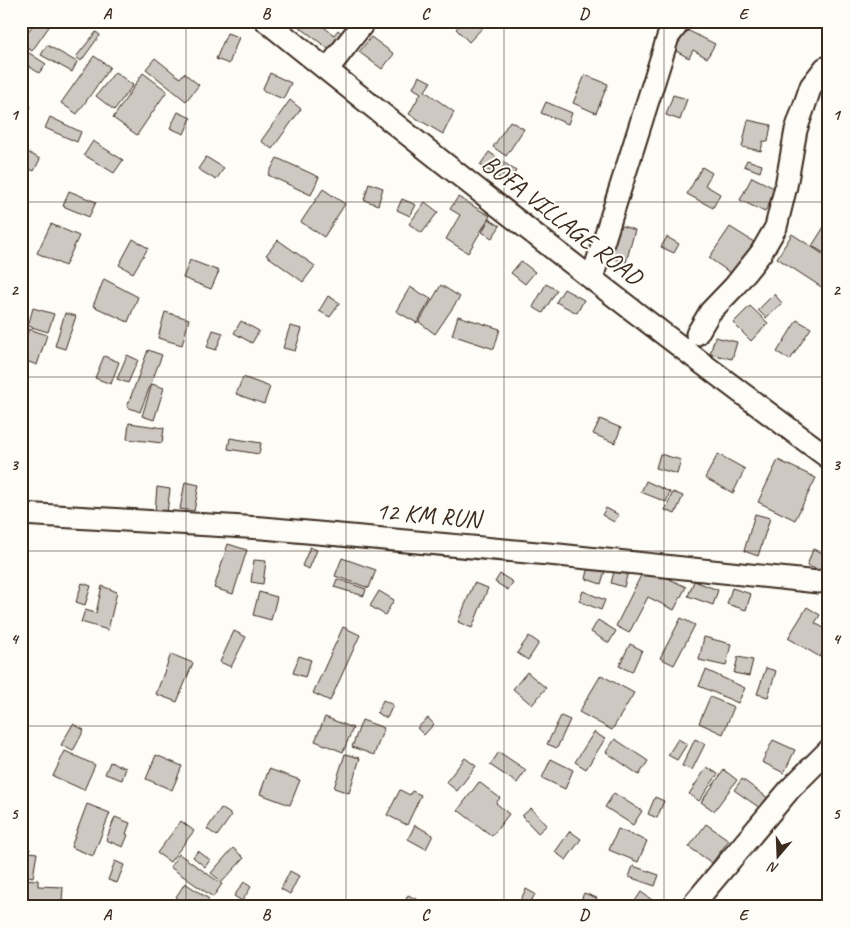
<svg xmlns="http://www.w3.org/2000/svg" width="850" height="928" font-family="Caveat,sans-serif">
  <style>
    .building { fill: #cdc8c2; stroke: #3b2a1e }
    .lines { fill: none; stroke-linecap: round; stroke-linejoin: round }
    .minor-casing { stroke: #3b2a1e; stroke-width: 25 }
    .minor { stroke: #fdfcf7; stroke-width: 21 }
    .grid { fill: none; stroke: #3b2a1e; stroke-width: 1; stroke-opacity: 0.55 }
    .labels { text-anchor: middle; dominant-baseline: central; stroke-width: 4; stroke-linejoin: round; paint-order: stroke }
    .street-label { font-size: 25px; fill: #3b2a1e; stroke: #fdfcf7 }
    .neatline { fill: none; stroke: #3b2a1e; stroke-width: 2 }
    .grid-label { font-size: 16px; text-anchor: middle; font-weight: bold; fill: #3b2a1e }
  </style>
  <rect width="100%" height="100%" fill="#fdfcf7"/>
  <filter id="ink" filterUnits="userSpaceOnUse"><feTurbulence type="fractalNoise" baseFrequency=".02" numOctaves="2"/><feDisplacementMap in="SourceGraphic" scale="10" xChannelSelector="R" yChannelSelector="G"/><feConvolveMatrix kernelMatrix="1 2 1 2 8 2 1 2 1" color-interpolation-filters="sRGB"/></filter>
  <g filter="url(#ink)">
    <path class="building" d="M36,21h17l-21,30 -11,-8v-2z
      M299,21h17l18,14 4,-5 9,8 -12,16 -38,-29z
      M464,21h25l-20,21 -13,-13z
      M740,21h13l-6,9 -9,-6z
      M685,29l30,15 -8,14 -14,-8 -4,8 -15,-8z
      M96,32l4,3 -19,26 -5,-4z
      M227,33l12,4 -10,27 -13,-5z
      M371,37l23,17 -12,15 -23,-17z
      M47,45l30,17 -5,10 -31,-17z
      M23,49l23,15 -7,9 -18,-12v-10z
      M94,56l16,11 -33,47 -16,-11z
      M155,58l25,20 4,-5 15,12 -13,16 -40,-32z
      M115,72l18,13 -19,25 -18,-14z
      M143,73l24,18 -30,44 -24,-17z
      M270,73l21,10 -8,16 -21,-9z
      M585,75l23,9 -12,29 -23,-10z
      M419,76l12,6 -6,9 29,21 -11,22 -34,-20 12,-21 -8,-5z
      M673,95l14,4 -7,21 -14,-5z
      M23,100l8,7 -5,7 -5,-4z
      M290,100l11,9 -29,40 -11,-8z
      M546,102l26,11 -4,11 -27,-11z
      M178,112l13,6 -7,16 -14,-6z
      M50,117l31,15 -4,10 -32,-14z
      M748,120l23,5 -3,17 -5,-1 -2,10 -19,-4z
      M510,121l14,8 -18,27 -13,-9z
      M93,141l30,19 -9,13 -30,-18z
      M24,150l16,9 -6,12 -13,-6v-10z
      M489,152l27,19 -9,12 -27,-18z
      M206,157l18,11 -8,12 -18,-11z
      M277,158l42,19 -8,18 -43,-20z
      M747,160l15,5 -2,7 -16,-6z
      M702,167l10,6 -7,12 15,9 -7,14 -26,-14z
      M752,177l24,12 -11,23 -25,-12z
      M369,183l14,5 -5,17 -14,-5z
      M323,189l22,15 -21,33 -23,-15z
      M69,191l27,11 -7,15 -26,-11z
      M458,197l32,19 -22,37 -22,-14 14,-24 -10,-6z
      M402,199l14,6 -6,11 -13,-6z
      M425,202l13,10 -16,21 -13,-9z
      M489,219l11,7 -8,12 -10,-6z
      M829,219v37l-17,-10z
      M51,224l28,12 -14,30 -28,-13z
      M616,224l19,6 -9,32 -19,-5z
      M730,227l24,15 -22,32 -23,-16z
      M792,234l37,24v34l-52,-34z
      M667,237l12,7 -5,9 -13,-6z
      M133,239l15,9 -15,25 -14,-8z
      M278,240l37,26 -12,16 -37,-27z
      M190,260l29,11 -8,18 -28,-11z
      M521,261l14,11 -10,12 -14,-11z
      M104,279l34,18 -10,25 -35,-16z
      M546,284l11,6 -14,23 -10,-6z
      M441,285l19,12 -25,37 -16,-12z
      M410,287l21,12 -14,24 -21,-12z
      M564,289l20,11 -7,13 -21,-11z
      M774,294l8,9 -16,15 -8,-8z
      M328,296l12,7 -10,14 -11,-6z
      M750,306l18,17 -17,18 -18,-18z
      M33,308l21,6 -6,18 -20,-6z
      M165,312l24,7 -7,26 -24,-7z
      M65,313l11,3 -11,33 -10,-3z
      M458,316l42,13 -6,20 -42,-14z
      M797,320l14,8 -21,32 -13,-8z
      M241,321l18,10 -7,12 -18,-10z
      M290,326l12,3 -7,22 -12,-3z
      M29,329l18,6 -10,30 -16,-6v-10z
      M213,330l10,3 -7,17 -9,-3z
      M715,337l22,5 -5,17 -22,-5z
      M148,350l14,5 -22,57 -13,-5z
      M127,355l11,5 -10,23 -11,-4z
      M104,356l15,6 -8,22 -16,-6z
      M243,377l27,10 -6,17 -28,-10z
      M152,384l12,4 -10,32 -12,-4z
      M600,419l21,9 -6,15 -22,-9z
      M129,423l35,5 -2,15 -35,-4z
      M230,438l31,5 -2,11 -31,-5z
      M660,454l21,6 -4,14 -21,-6z
      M718,454l27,15 -12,24 -28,-15z
      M778,460l38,18 -21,42 -37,-18z
      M646,481l24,11 -4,10 -25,-10z
      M185,482l14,3 -5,26 -14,-2z
      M157,487l13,2 -3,24 -12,-2z
      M673,492l10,4 -8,18 -10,-4z
      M606,508l13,7 -5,7 -12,-7z
      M755,514l15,4 -12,38 -14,-5z
      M827,541l2,1v31l-22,-7 6,-17 10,4z
      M228,544l19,6 -14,44 -19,-6z
      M310,547l7,3 -8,19 -7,-3z
      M342,558l34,12 -7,18 -34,-12z
      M254,560l12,1 -3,23 -12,-2z
      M589,566l16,5 -4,13 -15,-5z
      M645,567l41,20 -12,23 -26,-13 -19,36 -13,-7z
      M615,568l13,4 -4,15 -13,-4z
      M500,574l13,8 -5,8 -13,-8z
      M337,579l29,10 -2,7 -30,-9z
      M694,581l24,9 -5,15 -25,-9z
      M82,583l9,3 -6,19 -9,-3z
      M474,583l14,5 -16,40 -14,-6z
      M102,586l15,6 -9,38 -27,-8 4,-12 11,3z
      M732,588l19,6 -5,16 -19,-6z
      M379,591l15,9 -9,15 -15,-9z
      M583,591l22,9 -4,10 -22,-9z
      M259,592l18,5 -6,23 -18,-5z
      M807,607l13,8 -5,8 14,8v11l-9,15 -32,-19z
      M681,618l14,7 -21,40 -14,-7z
      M598,620l18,11 -7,12 -18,-11z
      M343,627l17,8 -30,66 -17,-8z
      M234,631l12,6 -15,30 -11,-5z
      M529,636l10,7 -11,17 -11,-7z
      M704,637l27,7 -5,22 -27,-6z
      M630,644l12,6 -10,22 -13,-6z
      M171,654l22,9 -16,39 -21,-8z
      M299,656l12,4 -6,17 -12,-4z
      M738,657l15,3 -4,16 -15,-3z
      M766,668l10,3 -8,26 -11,-3z
      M706,670l39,18 -7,15 -39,-17z
      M527,672l19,16 -14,17 -19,-16z
      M601,675l33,18 -22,37 -33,-18z
      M710,697l24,10 -11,27 -24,-11z
      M383,700l10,5 -6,13 -10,-5z
      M561,716l9,4 -13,28 -10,-4z
      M325,717l28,11 -10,24 -28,-11z
      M428,718l6,6 -10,11 -7,-7z
      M362,720l22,8 -10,27 -22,-8z
      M73,724l11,6 -11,21 -12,-6z
      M594,732l11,7 -19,30 -11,-7z
      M615,739l33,22 -9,14 -33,-23z
      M678,739l9,5 -10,16 -9,-5z
      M695,739l10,5 -13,26 -10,-4z
      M773,740l22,10 -11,23 -22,-11z
      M65,751l30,14 -11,25 -31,-14z
      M499,752l27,18 -9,13 -27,-18z
      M345,754l15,4 -11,35 -15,-5z
      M156,755l26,11 -10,24 -26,-11z
      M465,758l11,8 -19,25 -11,-9z
      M551,759l22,11 -8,19 -23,-11z
      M110,762l16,6 -4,12 -17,-6z
      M707,767l11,7 -19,27 -10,-7z
      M269,769l31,11 -10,25 -30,-11z
      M724,770l13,10 -23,31 -13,-9z
      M742,779l26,19 -8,10 -26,-18z
      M479,782l21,16 -4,5 13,11 -17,22 -34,-26z
      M400,790l10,5 2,-4 9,4 -14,30 -20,-10z
      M614,793l28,18 -9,14 -28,-18z
      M655,797l9,4 -7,17 -9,-4z
      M87,804l23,9 -17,43 -22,-9z
      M221,808l11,7 -15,21 -10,-7z
      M531,808l16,17 -9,8 -16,-17z
      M115,817l15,6 -4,11 2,1 -5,12 -17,-7z
      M181,821l13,10 -24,31 -13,-9z
      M706,824l23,16 -17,23 -23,-16z
      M415,825l18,10 -7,14 -18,-10z
      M618,829l29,12 -9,21 -29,-12z
      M570,831l11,8 -15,21 -11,-8z
      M21,847l9,2 -1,3 8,1 -4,24 -12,-2z
      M233,848l11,10 -22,24 -11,-9z
      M198,851l12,9 -5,7 -12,-10z
      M179,854l43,30 -9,13 -43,-30z
      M115,861l9,4 -7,18 -9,-3z
      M633,866l26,9 -4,11 -26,-9z
      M290,871l9,5 -9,18 -9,-5z
      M21,879l17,1v6l25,1 -1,14 12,1 -1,5h-52z
      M244,882l7,5 -9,14 -8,-5z
      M185,883l24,16 -5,8h-12l-16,-10z
      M526,889l9,5 -7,13h-11z
      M641,892l18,13 -1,2h-27z
      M584,893l13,5 -4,9h-15z
      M408,895l12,6 -3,6h-14z"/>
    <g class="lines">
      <g class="minor-casing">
        <path id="minor" d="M266,21c185,149 371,296 563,437
          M327,70l38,-49
          M592,278l76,-241 12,-16
          M697,334l13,-22 24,-25 27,-34 15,-26 10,-41 10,-56 15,-44 14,-18h4
          M21,514l242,14 296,27 259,27 11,-3
          M691,907l99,-118 39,-39"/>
      </g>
      <use href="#minor" class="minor"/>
    </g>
  </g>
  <path class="grid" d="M186,21v886M346,21v886M504,21v886M664,21v886M21,202h808M21,377h808M21,551h808M21,726h808"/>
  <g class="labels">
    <g class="street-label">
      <text transform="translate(562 220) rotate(38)">BOFA VILLAGE ROAD</text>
      <text transform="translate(428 515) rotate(5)">12 KM RUN</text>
    </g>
  </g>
  <rect width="850" height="928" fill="none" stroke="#fdfcf7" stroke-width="55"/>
  <g transform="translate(778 856) rotate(199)" stroke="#fdfcf7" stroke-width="4" paint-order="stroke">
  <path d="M0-4L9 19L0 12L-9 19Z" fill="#3b2a1e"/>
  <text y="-8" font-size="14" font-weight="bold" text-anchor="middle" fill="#3b2a1e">N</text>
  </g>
  <rect x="28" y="28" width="794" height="872" class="neatline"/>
  <g class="grid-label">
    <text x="107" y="19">A</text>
    <text x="266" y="19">B</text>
    <text x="425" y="19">C</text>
    <text x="584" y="19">D</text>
    <text x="743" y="19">E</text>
    <text x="14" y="120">1</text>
    <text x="836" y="120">1</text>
    <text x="14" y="295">2</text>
    <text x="836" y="295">2</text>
    <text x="14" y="470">3</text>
    <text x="836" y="470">3</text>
    <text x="14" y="644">4</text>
    <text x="836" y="644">4</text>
    <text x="14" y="819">5</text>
    <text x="836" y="819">5</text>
    <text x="107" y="920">A</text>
    <text x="266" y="920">B</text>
    <text x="425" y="920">C</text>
    <text x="584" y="920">D</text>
    <text x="743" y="920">E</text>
  </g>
</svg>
